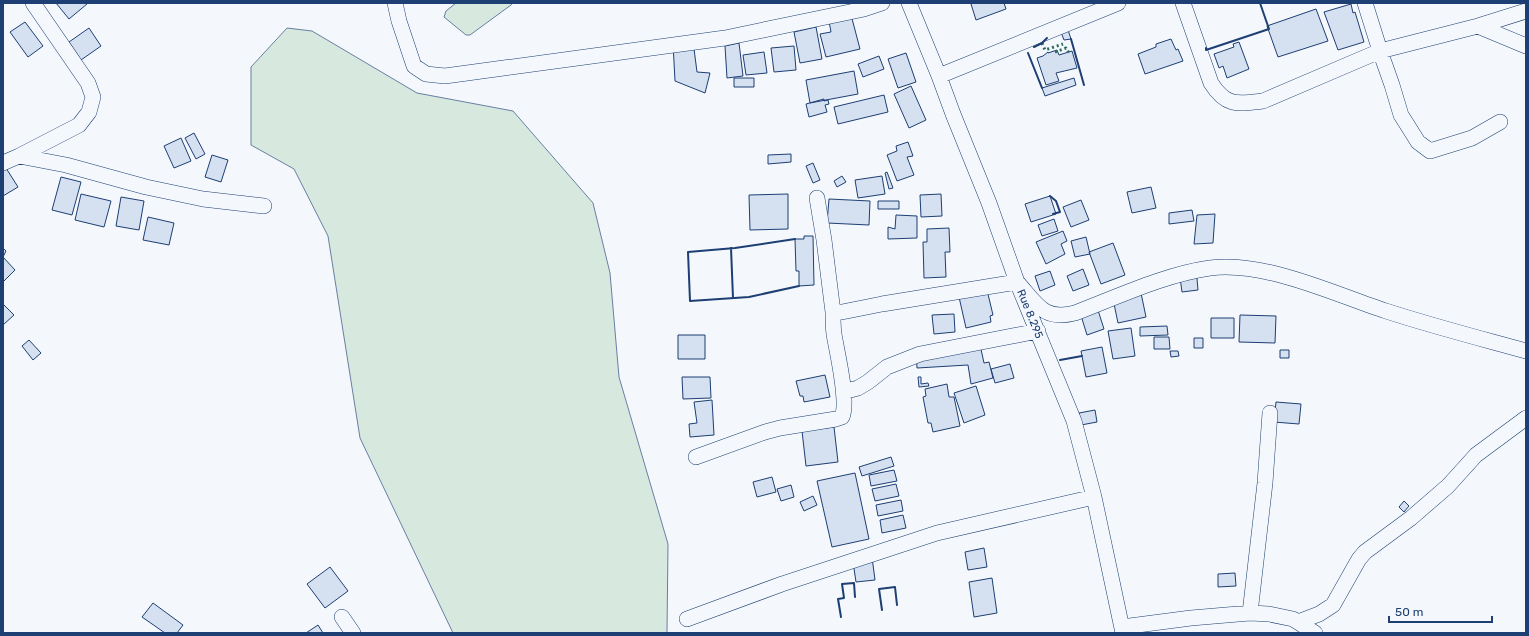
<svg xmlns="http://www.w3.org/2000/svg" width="1529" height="636" font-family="Rubik,sans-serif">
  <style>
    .green { fill: #d7e8df; stroke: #687fa3 }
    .building { fill: #d5e0f0; stroke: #1d3f73 }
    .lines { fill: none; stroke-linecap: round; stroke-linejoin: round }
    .minor-casing { stroke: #1d3f73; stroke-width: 16 }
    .minor { stroke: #f4f7fb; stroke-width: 15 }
    .hedge { stroke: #2c6c60; stroke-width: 3; stroke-dasharray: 2 3; stroke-linecap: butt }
    .wall { stroke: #1d3f73; stroke-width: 2 }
    .labels { text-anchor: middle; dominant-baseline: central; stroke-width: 3; stroke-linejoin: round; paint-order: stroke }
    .street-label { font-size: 11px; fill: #1d3f73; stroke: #f4f7fb }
  </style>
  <rect width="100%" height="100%" fill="#f4f7fb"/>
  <path class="green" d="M456,3h57l-2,2 -41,30h-4l-22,-18 2,-6z
    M287,28l25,3 105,62 96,18 80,92 17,70 9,104 49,167 -1,89h-214l-93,-195 -32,-202 -34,-67 -43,-24v-78z"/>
  <path class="building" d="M56,3h30l1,1 -18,15z
    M973,3h31l2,6 -30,11 -5,-16z
    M1351,4l2,9 2,-1 9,30 -26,8 -14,-38z
    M1316,9l12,32 -50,16 -11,-31z
    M850,11l10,38 -34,8 -6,-23 11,-2 -3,-16z
    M25,22l18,24 -15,11 -18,-25z
    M1066,24l5,15 -7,1 -5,-13z
    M816,27l6,32 -22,4 -6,-31z
    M89,28l12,18 -20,14 -12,-18z
    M1171,39l5,11 2,-1 5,12 -38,13 -7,-20 18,-7v-3z
    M693,41l4,31 13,1 -5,20 -30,-12 -2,-38z
    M1239,42l10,27 -22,9 -4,-12 -4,2 -5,-14 20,-7 -1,-3z
    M739,43l4,33 -16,2 -2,-32z
    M794,46l2,24 -22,2 -3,-24z
    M1057,50l2,5 13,-4 5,17 -21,5 3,8 -13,4 -9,-27 6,-2 5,-4v1z
    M764,52l3,21 -21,2 -3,-20z
    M906,53l10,29 -18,6 -10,-29z
    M879,56l5,13 -21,8 -5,-13z
    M854,71l4,23 -48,9 -4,-23z
    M734,78h20v9h-20z
    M1074,78l2,7 -31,11 -3,-8z
    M911,86l15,34 -17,8 -15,-34z
    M884,95l4,17 -50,12 -4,-17z
    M824,99v2l4,-1 1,4 -4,1 2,7 -18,5 -3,-13z
    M194,133l11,21 -9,5 -11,-21z
    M181,138l10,23 -17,7 -10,-22z
    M908,142l5,14 -6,1 7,18 -17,6 -10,-26 10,-4 -1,-5z
    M791,154v8l-23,2v-9z
    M212,155l16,5 -7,22 -16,-5z
    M813,163l7,17 -7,3 -7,-17z
    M6,168l12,19 -15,9v-26z
    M887,172l6,16 -4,1 -4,-16z
    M842,176l4,6 -9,5 -3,-6z
    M882,176l3,18 -27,4 -3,-18z
    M61,177l20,5 -9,33 -20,-5z
    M1151,187l5,21 -24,5 -5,-21z
    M81,194l30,7 -7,26 -29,-7z
    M788,194v35l-38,1 -1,-35z
    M941,194l1,22 -21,1 -1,-22z
    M1050,196l6,18 -25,8 -6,-18z
    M121,197l23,4 -5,29 -23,-4z
    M829,199l41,2 -1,24 -42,-2z
    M1081,200l8,20 -18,7 -8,-20z
    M878,201h21v8h-21z
    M1192,210l2,11 -25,3v-11z
    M1215,214l-2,29 -19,1 3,-29z
    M896,215l21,1v22l-29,1v-12l7,2z
    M148,217l26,6 -5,22 -26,-5z
    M1054,219l4,12 -16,5 -4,-11z
    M949,228l1,24h-5l1,25 -22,1 -1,-36h4v-13z
    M1063,231l4,10 -6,3 4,10 -19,10 -10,-22z
    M804,236h9l1,49 -15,1v-15h-3l-1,-32h9z
    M1086,237l4,17 -15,3 -4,-16z
    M1113,243l12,32 -24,9 -12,-32z
    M3,248l3,3 -3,6 12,13 -12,12z
    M1196,267l2,23 -16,2 -3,-22z
    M1083,269l6,16 -16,6 -6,-15z
    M1050,271l5,14 -15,6 -5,-15z
    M987,290l6,25 -3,1 1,6 -25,6 -7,-31z
    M1141,293l5,24 -28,6 -5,-24z
    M3,304l11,11 -11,10z
    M1096,304l8,25 -17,6 -8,-26z
    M954,314l1,18 -21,2 -2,-19z
    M1240,315l36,1 -1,27 -36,-1z
    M1211,318h23v20h-23z
    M1167,326l1,9 -28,1v-9z
    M1131,328l4,28 -22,3 -5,-28z
    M678,335h27v24h-27z
    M1154,337h15l1,12h-16z
    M1194,338h9v10h-9z
    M29,340l12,13 -8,7 -11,-14z
    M979,340l5,23 5,-1 4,16 -22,6 -3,-19 -51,3 -1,-18z
    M1102,347l5,26 -21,4 -5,-26z
    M1280,350h9v8h-9z
    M1170,351h8l1,5 -8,1z
    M1010,364l4,14 -19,5 -4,-14z
    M825,375l5,22 -26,5 -1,-6h-3l-4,-15z
    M682,377h28l1,21 -28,1z
    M918,377h3v7l7,-1 1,3 -10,1z
    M947,384l2,13h5l6,29 -27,6 -2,-9h-3l-5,-26 3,-1 -1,-7z
    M976,386l9,29 -21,8 -10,-30z
    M712,400l2,35 -24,2 -1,-13 8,-1 -3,-21z
    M1276,402l25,2 -2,20 -25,-2z
    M1095,410l2,12 -16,3 -2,-12z
    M834,427l4,35 -32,4 -4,-35z
    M891,457l3,9 -32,10 -3,-9z
    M894,470l3,11 -26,5 -2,-11z
    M855,473l14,66 -37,8 -15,-66z
    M772,477l4,15 -19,5 -4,-15z
    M896,484l3,12 -24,5 -3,-12z
    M791,485l3,12 -13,4 -4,-12z
    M813,496l4,9 -13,6 -4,-9z
    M901,500l2,11 -25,5 -2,-11z
    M1404,501l5,5 -5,6 -5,-5z
    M903,515l3,13 -24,5 -2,-13z
    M984,548l3,19 -19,3 -3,-18z
    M872,557l3,23 -19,2 -3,-20z
    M330,567l18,24 -23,17 -18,-24z
    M1235,573l1,13 -18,1v-13z
    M992,578l5,35 -23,4 -5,-35z
    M153,603l30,22 -6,8h-12l-23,-16z
    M318,625l5,8h-17z"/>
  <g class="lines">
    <g class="minor-casing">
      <path id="minor" d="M395,3l4,18 15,45 12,8 19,2 280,-38 139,-29 18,-6
        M909,3l30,73 14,38 36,89 28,79 57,139 20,76 29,136
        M1183,3l28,80c15,24 27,21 52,18l117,-50 12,34 9,30 17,27 12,9 42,-13 28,-16
        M1365,3l15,48 98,-25 48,-15
        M1478,26l48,20
        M939,76l179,-73
        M19,156l47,9 80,22 57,12 61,7
        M3,163l16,-7 60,-31 10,-13 4,-15 -5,-14 -55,-80
        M817,198l7,42 9,72
        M843,392l15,-4 10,-6 19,-15 33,-13 118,-23
        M696,457l69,-25 15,-4 56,-9 6,-2c7,-16 -5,-64 -8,-83 -1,-7 -1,-14 -1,-22h9l40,-8 135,-22c20,22 26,39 58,31 42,-16 91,-39 135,-45 56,-7 124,26 176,43 46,15 93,27 140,40
        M1250,613l15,-130 5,-70
        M342,617l11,16
        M687,619l95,-35 155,-51 157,-36
        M1298,622l21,-8 14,-9 26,-46 6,-7 46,-34 37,-32 28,-31 50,-37
        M1122,627l69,-9 59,-5 19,1 24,5 22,14"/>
    </g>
    <use href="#minor" class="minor"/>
    <path class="hedge" d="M1042,43l3,7 18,-6
      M1055,52l11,-4 3,5"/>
    <path class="wall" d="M1071,39l13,46
      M1034,47l8,-4 5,-5
      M1206,48v2l63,-21 -9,-26
      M1028,53l14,35
      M1050,196l6,5 4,11 -7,2
      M795,239l-60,9 -47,4 2,49 59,-4 50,-11
      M731,248l2,50
      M1060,360l22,-4
      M882,610l-3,-21 16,-2 2,18
      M841,617l-3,-18 6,-1 -2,-14 12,-1 1,14"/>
  </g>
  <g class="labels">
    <g class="street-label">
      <text transform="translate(1030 314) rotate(68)">Rue 8.295</text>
    </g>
  </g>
  <rect width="1529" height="636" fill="none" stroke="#1d3f73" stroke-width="8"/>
  <path d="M1389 616v6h103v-6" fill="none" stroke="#1d3f73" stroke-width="2"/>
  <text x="1395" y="616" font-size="12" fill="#1d3f73" stroke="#f4f7fb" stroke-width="3" paint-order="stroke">50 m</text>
</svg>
